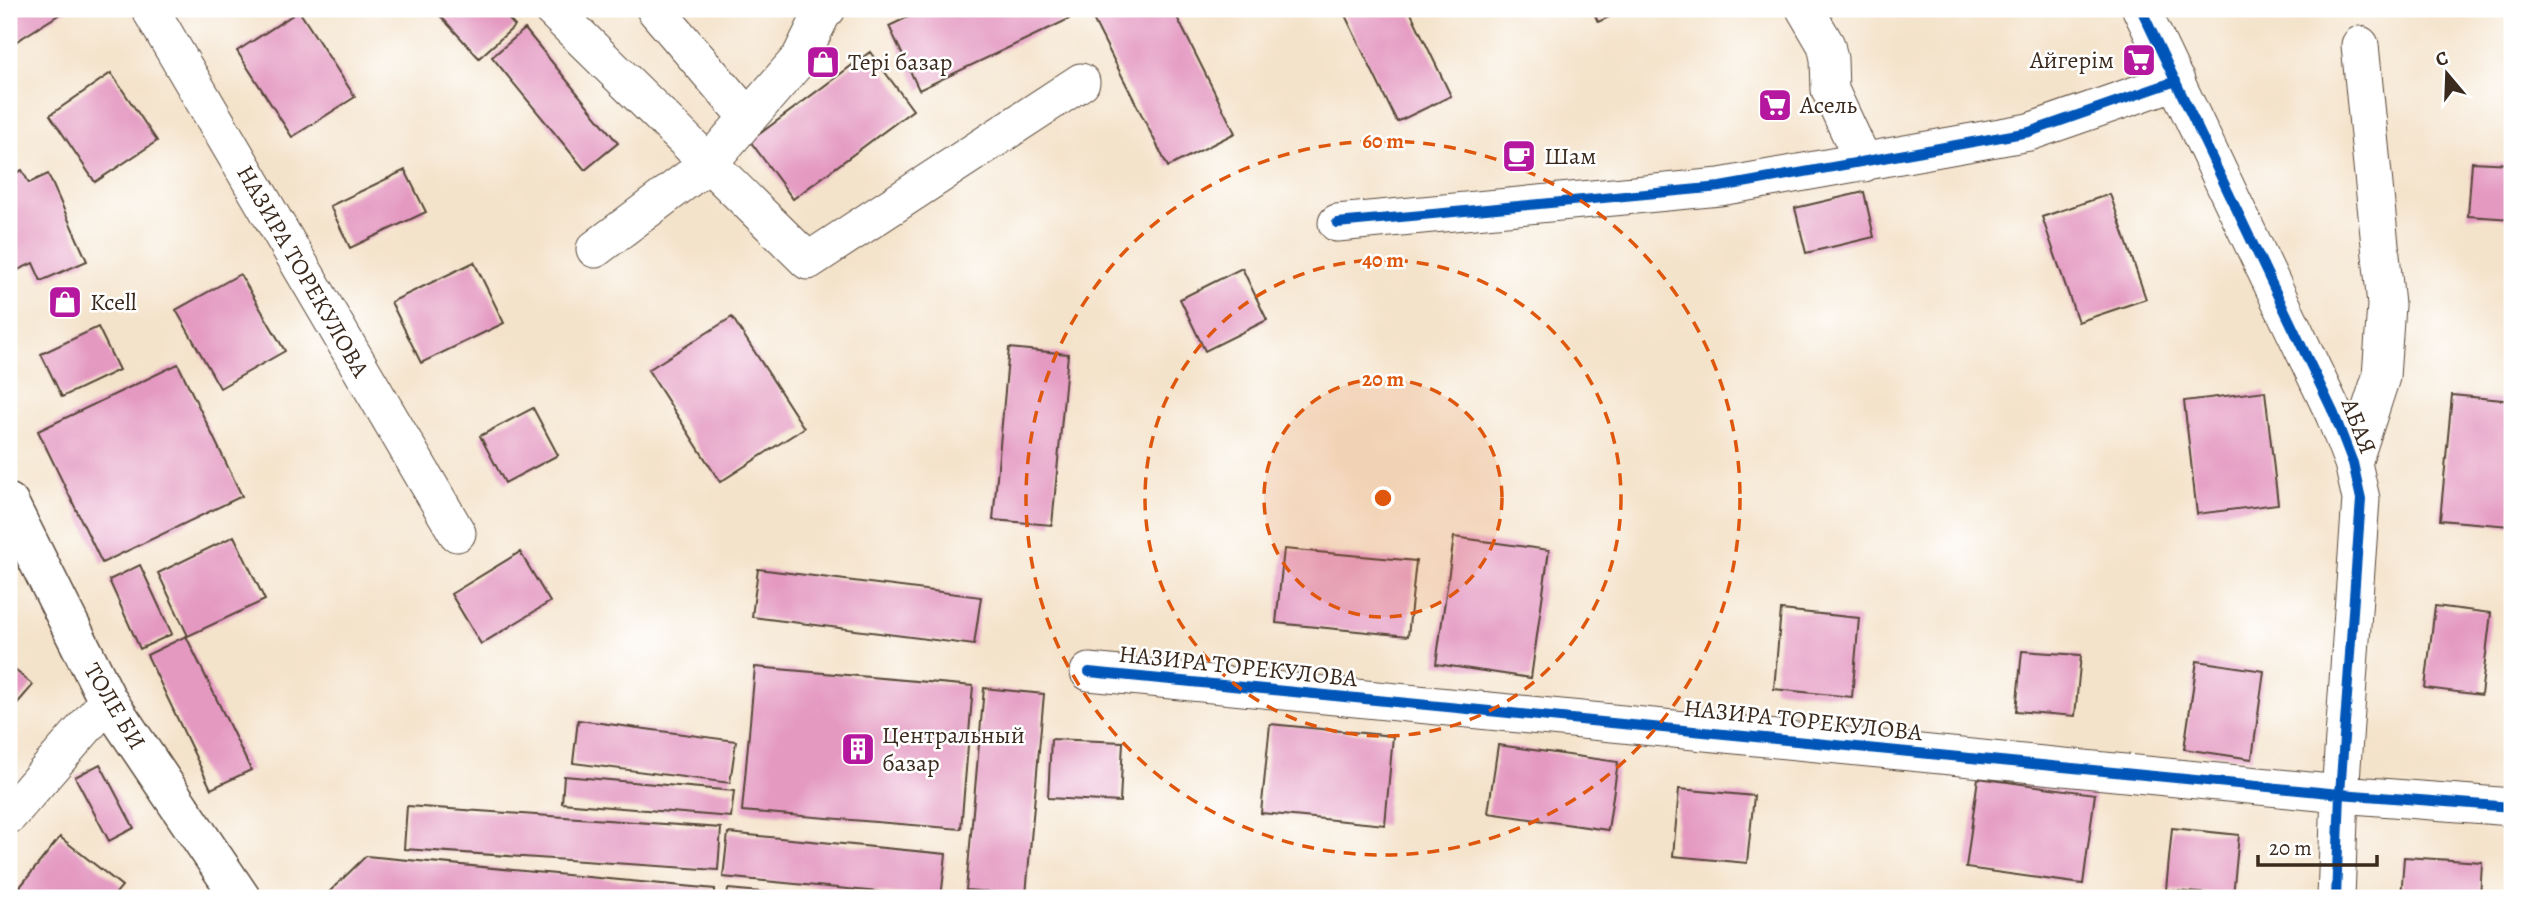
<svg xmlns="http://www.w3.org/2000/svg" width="2521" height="907" font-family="Alegreya,serif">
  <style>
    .building { fill: #e499c1 }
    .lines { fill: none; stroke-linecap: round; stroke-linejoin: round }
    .street-casing { stroke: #574638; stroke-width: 39 }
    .secondary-casing { stroke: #574638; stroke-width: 41 }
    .street { stroke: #fff; stroke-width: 37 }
    .secondary { stroke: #fff; stroke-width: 38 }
    .cycleway-casing { stroke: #fff; stroke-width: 15 }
    .cycleway { stroke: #0057b8; stroke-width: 10 }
    .ring { fill: none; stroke: #df570d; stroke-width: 3.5; stroke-dasharray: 12 9 }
    .labels { text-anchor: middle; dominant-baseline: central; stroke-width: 5; stroke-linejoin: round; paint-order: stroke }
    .poi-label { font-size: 24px; fill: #3b2a1e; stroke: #fff; text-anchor: start }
    .street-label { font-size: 24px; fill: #3b2a1e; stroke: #fff }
    .centre { fill: #df570d; stroke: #fff; stroke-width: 3.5 }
    .ring-label { font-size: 21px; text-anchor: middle; font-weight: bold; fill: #df570d; stroke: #fff; stroke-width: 5; stroke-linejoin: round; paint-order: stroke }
  </style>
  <rect width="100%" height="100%" fill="#fff"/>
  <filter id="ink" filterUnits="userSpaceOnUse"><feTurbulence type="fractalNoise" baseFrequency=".0143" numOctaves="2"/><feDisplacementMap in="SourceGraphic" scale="14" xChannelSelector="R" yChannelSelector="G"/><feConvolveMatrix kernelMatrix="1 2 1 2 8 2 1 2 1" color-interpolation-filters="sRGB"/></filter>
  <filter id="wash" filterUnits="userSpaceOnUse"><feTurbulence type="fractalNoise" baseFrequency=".00686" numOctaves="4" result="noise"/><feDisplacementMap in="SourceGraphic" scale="28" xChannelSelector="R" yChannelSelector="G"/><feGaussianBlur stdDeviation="1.57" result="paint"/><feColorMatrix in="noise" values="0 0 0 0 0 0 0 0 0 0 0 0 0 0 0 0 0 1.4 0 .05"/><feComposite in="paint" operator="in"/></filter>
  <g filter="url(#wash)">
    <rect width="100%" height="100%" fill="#f4e3cb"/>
    <g id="blocks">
      <path class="building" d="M9,9h59l-59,37z
        M434,9h65l16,17 -36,32z
        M925,9h139l5,10 -150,71 -30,-64z
        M1088,9h85l62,124 -67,34z
        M1342,9h67l42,87 -54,26z
        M1592,9h35l-29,13z
        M1955,9h17l-14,6z
        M299,11l56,86 -63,40 -55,-86z
        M525,29l93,114 -33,27 -93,-113z
        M870,52l43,58 -120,89 -43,-58z
        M111,73l46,68 -62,41 -45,-67z
        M2472,162l40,2v55l-44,-3z
        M22,170l7,13 19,-9 39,87 -46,20 -8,-18 -24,11v-98z
        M405,170l21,42 -76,36 -20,-42z
        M1864,192l10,45 -68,16 -11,-45z
        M2110,194l36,105 -68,23 -36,-105z
        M474,262l30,61 -83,40 -30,-61z
        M1242,268l25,52 -62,31 -25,-52z
        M240,274l45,77 -65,37 -44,-78z
        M732,317l72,111 -84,54 -72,-112z
        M98,327l21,43 -57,27 -21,-43z
        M1009,348l59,6 -16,171 -59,-5z
        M178,364l64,132 -140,67 -64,-132z
        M2265,391l13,113 -81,10 -13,-113z
        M2452,395l60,6v99l-2,26 -70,-6z
        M533,408l25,47 -53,28 -25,-47z
        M234,536l31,64 -77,36 -30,-63z
        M1454,537l95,13 -18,128 -95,-14z
        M1284,549l132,12 -8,75 -132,-13z
        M520,552l30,50 -69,42 -30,-50z
        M140,565l32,69 -32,15 -31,-69z
        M758,569l223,28 -7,48 -222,-28z
        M2435,606l56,7 -10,82 -56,-7z
        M1781,610l78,8 -7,79 -78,-8z
        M186,636l65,134 -40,19 -64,-134z
        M2022,651l59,4 -6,61 -59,-5z
        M2197,661l67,10 -12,88 -68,-10z
        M9,665l24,20 -24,28z
        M755,667l218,19 -12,143 -219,-18z
        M984,688l60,6 -18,201 -60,-5z
        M578,720l158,21 -6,42 -157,-20z
        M1270,724l123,12 -8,89 -124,-12z
        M1051,739l72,3 -3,60 -72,-4z
        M1498,745l120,17 -10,68 -120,-17z
        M100,764l34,64 -25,13 -34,-64z
        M564,776l170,15 -3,26 -169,-14z
        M1978,778l117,16 -12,90 -117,-16z
        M1679,789l75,7 -7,67 -74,-7z
        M407,806l314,22 -3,42 -314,-21z
        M2172,828l67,7 -6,61 -67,-6z
        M728,833l218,21 -5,44 -218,-21z
        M60,837l62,49 -10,12h-101z
        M366,856l349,33v9h-388l-2,-2z
        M2404,857l78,5 -2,36h-79z
        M728,889l77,7v2h-78z"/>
    </g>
  </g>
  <g filter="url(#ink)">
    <use href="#blocks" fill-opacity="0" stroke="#574638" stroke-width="2"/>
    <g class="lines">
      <g class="street-casing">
        <path id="street" d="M150,9l307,524
          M552,9l256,252 273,-179
          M655,9l93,109
          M1805,9l21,36 3,14 1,31 34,73
          M2141,9l193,405 19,49 8,36 -21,295 -4,104
          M1337,223l383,-36 309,-55 147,-51
          M595,249l113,-85 92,-106 22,-44 5,-5
          M2353,463l28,-86 5,-72 -26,-260
          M1089,672l1251,122 172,13
          M9,815l99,-114"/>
      </g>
      <g class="secondary-casing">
        <path id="secondary" d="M9,503l99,198 133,197"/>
      </g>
      <use href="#street" class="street"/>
      <use href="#secondary" class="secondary"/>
      <g class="cycleway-casing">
        <path id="cycleway" d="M2141,9l193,405 19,49 8,36 -21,295 -4,104
          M1337,223l383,-36 309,-55 147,-51
          M1089,672l1251,122 172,13"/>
      </g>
      <use href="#cycleway" class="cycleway"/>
    </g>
  </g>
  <circle cx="1383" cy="498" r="119" fill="#df570d" fill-opacity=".12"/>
  <g class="ring">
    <circle cx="1383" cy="498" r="119"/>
    <circle cx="1383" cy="498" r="238"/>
    <circle cx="1383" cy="498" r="357"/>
  </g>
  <defs>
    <g id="supermarket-square" transform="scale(1.75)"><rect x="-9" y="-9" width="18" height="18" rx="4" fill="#b5179e" stroke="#fff"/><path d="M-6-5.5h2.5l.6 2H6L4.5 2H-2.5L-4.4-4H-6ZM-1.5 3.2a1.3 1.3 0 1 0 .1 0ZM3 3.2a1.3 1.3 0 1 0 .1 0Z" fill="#fff"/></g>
    <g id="shop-square" transform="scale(1.75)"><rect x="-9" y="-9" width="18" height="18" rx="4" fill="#b5179e" stroke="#fff"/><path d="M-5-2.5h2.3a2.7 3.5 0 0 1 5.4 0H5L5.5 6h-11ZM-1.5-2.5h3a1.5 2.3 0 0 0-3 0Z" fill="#fff"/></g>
    <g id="cafe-square" transform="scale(1.75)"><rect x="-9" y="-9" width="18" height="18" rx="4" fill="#b5179e" stroke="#fff"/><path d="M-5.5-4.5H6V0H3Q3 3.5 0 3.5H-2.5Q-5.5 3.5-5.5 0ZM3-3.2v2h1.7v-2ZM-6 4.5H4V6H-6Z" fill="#fff"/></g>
    <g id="building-square" transform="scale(1.75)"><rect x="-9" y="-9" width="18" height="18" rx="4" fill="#b5179e" stroke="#fff"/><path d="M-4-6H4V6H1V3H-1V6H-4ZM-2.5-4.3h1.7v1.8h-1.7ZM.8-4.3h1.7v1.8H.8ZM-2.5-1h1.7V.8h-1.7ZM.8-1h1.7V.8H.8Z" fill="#fff"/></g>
  </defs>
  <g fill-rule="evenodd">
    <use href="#supermarket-square" x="2139" y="60"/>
    <use href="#shop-square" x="823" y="62"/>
    <use href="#supermarket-square" x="1775" y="105"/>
    <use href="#cafe-square" x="1519" y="156"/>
    <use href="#shop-square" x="65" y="302"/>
    <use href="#building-square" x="858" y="749"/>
  </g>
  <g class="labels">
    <g class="poi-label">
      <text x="2114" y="60" text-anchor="end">Айгерім</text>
      <text x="848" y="62">Тері базар</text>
      <text x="1800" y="105">Асель</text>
      <text x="1544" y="156">Шам</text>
      <text x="90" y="302">Kcell</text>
      <text x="882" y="735">Центральный<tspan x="882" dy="28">базар</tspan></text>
    </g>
    <g class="street-label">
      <text transform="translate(303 271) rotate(60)">НАЗИРА ТОРЕКУЛОВА</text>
      <text transform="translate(2359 426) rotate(69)">АБАЯ</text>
      <text transform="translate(1238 666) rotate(6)">НАЗИРА ТОРЕКУЛОВА</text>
      <text transform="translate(115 706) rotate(59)">ТОЛЕ БИ</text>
      <text transform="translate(1803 720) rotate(6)">НАЗИРА ТОРЕКУЛОВА</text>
    </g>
  </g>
  <circle cx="1383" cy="498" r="10" class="centre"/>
  <g class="ring-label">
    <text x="1383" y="148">60 m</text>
    <text x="1383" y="267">40 m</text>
    <text x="1383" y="386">20 m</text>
  </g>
  <rect width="2521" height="907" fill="none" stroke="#fff" stroke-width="35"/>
  <g transform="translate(2447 74) rotate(341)" stroke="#ffffff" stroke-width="5" paint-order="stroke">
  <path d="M0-5L12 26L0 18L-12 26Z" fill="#3b2a1e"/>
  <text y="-10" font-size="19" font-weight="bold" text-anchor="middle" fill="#3b2a1e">С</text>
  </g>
  <path d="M2258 855v10h119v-10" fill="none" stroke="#3b2a1e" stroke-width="3.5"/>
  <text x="2269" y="855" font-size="21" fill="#3b2a1e" stroke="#ffffff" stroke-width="5" paint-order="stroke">20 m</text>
</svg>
